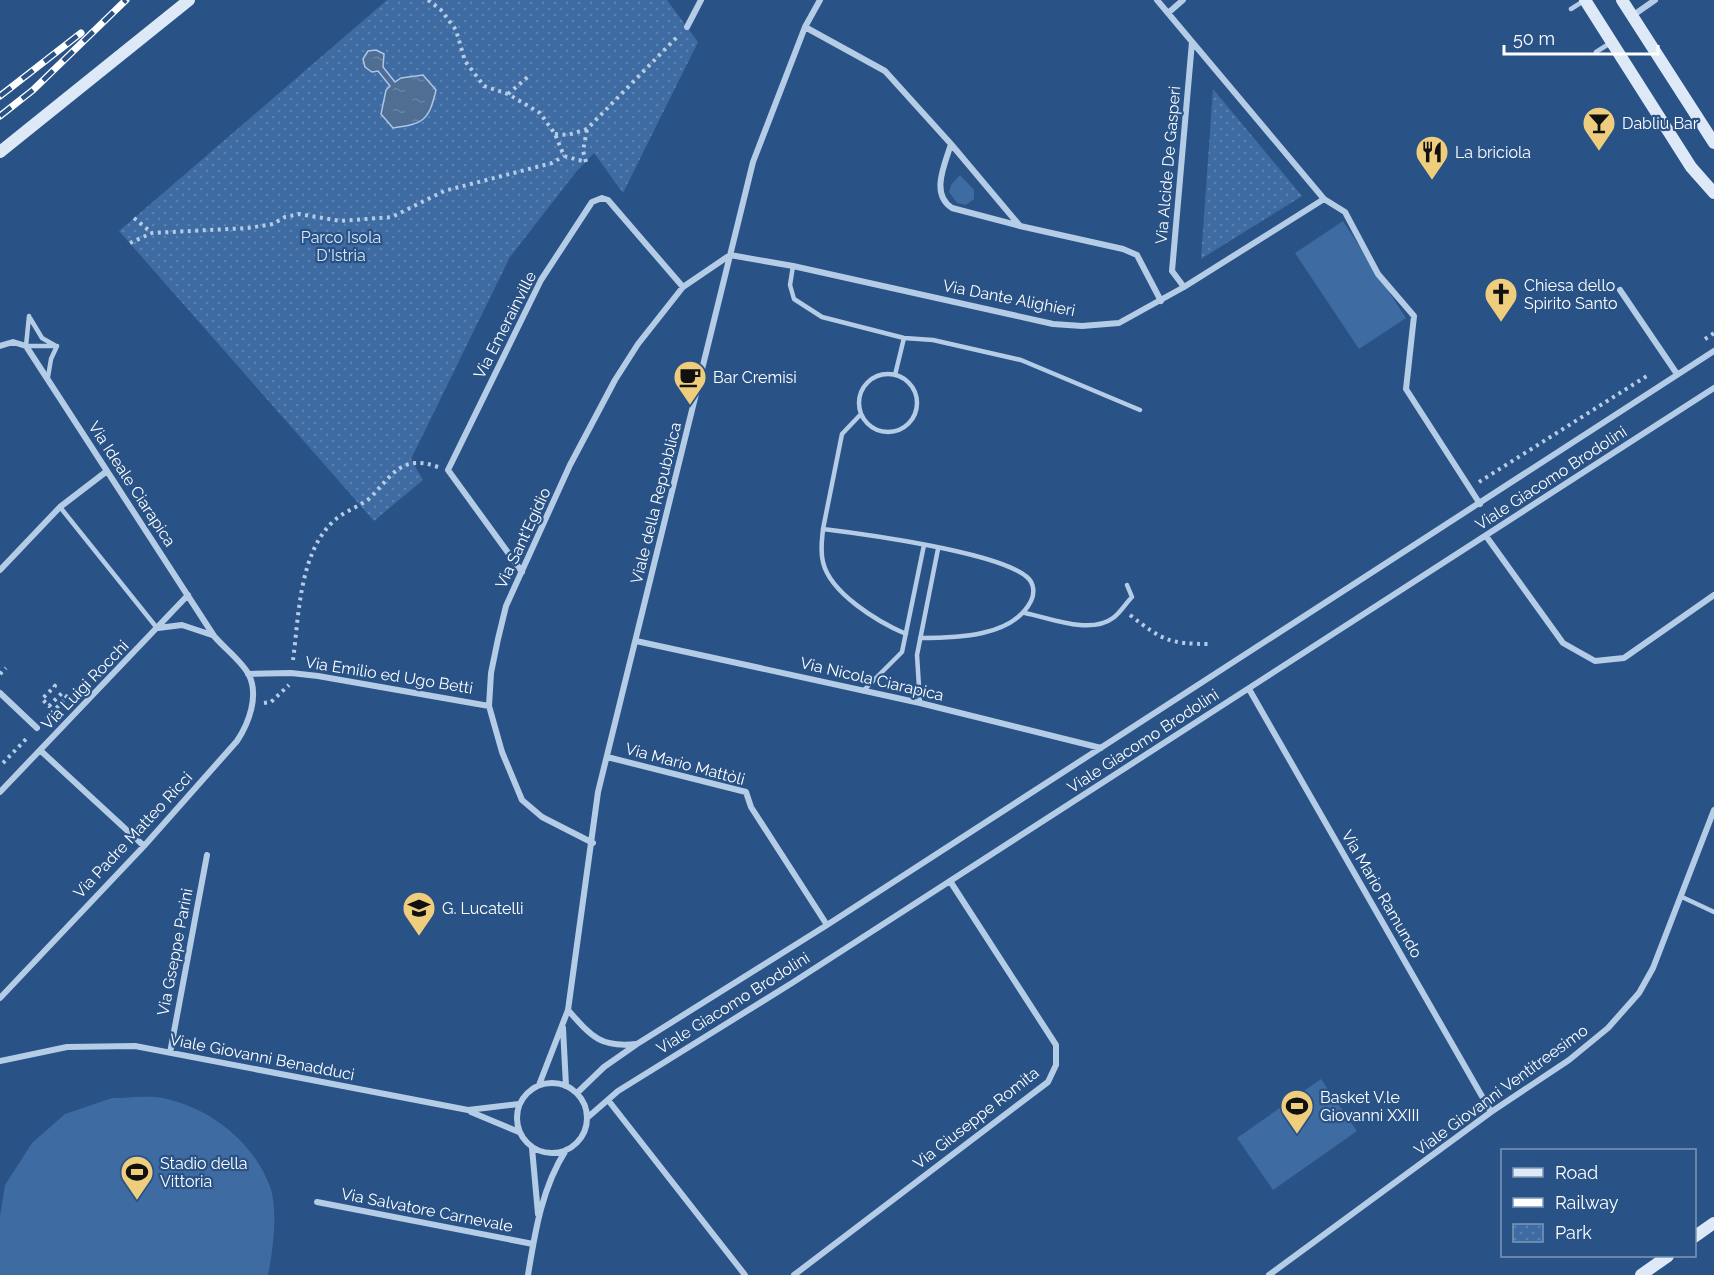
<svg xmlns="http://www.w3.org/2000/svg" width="1714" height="1275" font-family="Raleway,sans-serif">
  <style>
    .park { fill: url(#park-dots) }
    .garden { fill: #3e6ba2 }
    .water { fill: url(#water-ripples); stroke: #aac6e8; stroke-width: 1.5 }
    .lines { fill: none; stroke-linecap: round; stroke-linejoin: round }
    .path { stroke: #b5cce7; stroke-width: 4; stroke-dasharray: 3 4.5; stroke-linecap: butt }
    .lane { stroke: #b5cce7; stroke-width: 4.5 }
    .street { stroke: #b5cce7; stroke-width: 6 }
    .secondary { stroke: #dee9f7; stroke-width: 12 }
    .rail-casing { stroke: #fff; stroke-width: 7 }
    .rail { stroke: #295286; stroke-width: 4.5; stroke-dasharray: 14; stroke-linecap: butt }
    .labels { text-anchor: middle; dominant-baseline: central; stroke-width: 4.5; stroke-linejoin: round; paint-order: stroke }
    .poi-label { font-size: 16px; fill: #fff; stroke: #295286; text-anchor: start }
    .street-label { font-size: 16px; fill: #fff; stroke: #295286 }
    .park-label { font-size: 16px; fill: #d8e6f6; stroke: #295286 }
  </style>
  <defs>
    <pattern id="park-dots" width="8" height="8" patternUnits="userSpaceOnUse" patternTransform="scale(1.5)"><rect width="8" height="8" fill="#3e6ba2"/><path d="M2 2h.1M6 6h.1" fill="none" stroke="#5b81b0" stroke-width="1.8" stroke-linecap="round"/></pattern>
    <pattern id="water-ripples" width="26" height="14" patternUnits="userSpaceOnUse" patternTransform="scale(1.5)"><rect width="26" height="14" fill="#506d92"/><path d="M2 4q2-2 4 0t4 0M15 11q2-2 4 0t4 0" fill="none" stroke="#6a83a2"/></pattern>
  </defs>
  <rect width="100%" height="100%" fill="#295286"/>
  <path class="park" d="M387,0h280l31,42 -75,151 -29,-40 -18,19 -66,85 -99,202 12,21 -49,41 -255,-290z
    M1213,89l89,107 -101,63z"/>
  <path class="garden" d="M960,175l14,15v9l-8,6 -9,-2 -8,-11 2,-7z
    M1343,221l63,97 -47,31 -64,-96z
    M1321,1079l36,52 -84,59 -36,-52z
    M112,1098c16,0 35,-3 51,0 47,10 88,42 106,86 10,24 4,66 -1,91h-268v-59l5,-31 27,-42 33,-29z"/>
  <path class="water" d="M376,50l8,4 -1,13 12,15 6,-4 22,-3 13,15c-7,30 -12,34 -43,38l-12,-14 5,-24 4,-4 -12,-15 -6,1 -7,-5 -2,-8 5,-8z"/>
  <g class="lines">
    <path class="path" d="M428,0l13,10 15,20 9,31 19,25 24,8 32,19 15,21 9,22 22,6 -3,-11 4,-22
      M508,94l22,-19
      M555,134l13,1 19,-6 92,-94
      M134,218l18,15
      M130,243l22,-10 96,-5 25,-4 12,-7 14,-3 41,7 52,-4 52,-26 108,-28 12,-7
      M1705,339l9,-6
      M1479,482l171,-108
      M1130,615c32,25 39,29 80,29
      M293,660c6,-44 6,-110 43,-141 11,-9 25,-13 35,-22 22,-23 31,-43 67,-30
      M0,674l6,-6
      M264,703l7,-1 18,-17
      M46,719l21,-22 -5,-4 -13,13 -7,-7 13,-13 -3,-3
      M3,763l25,-26"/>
    <path class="lane" d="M1571,9l14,-9
      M1596,52l16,-10
      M793,266l-3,19 4,14 28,18 82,21 29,2 88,20 119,50
      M29,316l-3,30h31
      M30,318l12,20 14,8
      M859 403a29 29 0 1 1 58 0a29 29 0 1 1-58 0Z
      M895,375l9,-37
      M48,377l3,-18 6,-13
      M60,507l97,121
      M823,529l19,-95 19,-20
      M1025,613c25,5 65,22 88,5 7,-5 13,-15 19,-21l-5,-12
      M906,634c-28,-12 -76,-41 -83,-72 -3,-11 -1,-22 0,-33 41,5 175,23 204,48 7,6 8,16 4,24 -18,36 -75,37 -111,37
      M863,691l39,-39 22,-107
      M920,703l-3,-48 21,-106
      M1682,897l32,15"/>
    <path class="street" d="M1157,0l167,199 21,13 33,62 36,42 -8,73 74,115
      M1168,13l15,-13
      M1632,16l23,-16
      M687,27l14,-27
      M805,27l80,44 66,73 69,82 103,23 14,6 24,46
      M951,144c-6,20 -21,50 1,64l68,18
      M1184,287l-12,-16 20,-229
      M1620,290l57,84
      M0,346l13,-4 13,4 188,290c10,12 28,25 35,39 10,21 0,48 -12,66l-93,105 -144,152
      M1486,536l77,107 32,18 29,-3 90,-63
      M0,570l60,-63 47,-36
      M522,572l-74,-102 93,-190 51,-78 10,-4 6,2 75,87
      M158,628l24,-3 30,10
      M636,641l284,62 181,45
      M248,674l43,-1 27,3 171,30
      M1249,689l242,423
      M0,693l37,35
      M41,751l103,95
      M607,757l139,35 5,15 76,118
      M0,792l188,-197
      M593,843l-51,-26 -20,-17 -20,-48 -13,-46 2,-33 7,-34 8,-33 64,-141 45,-85 23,-36 45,-57 47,-32 63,11 260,58 29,2 37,-3 65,-36 140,-88
      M568,1010c23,26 32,38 68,34
      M563,1028l3,58
      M170,1053l37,-198
      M0,1061l67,-14 68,-1 333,64 51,-6
      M517 1118a35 35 0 1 1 70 0a35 35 0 1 1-70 0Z
      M539,1085l29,-75 30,-218 155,-630 52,-135 15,-27
      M577,1093l27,-26 33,-23 190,-119 887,-574
      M608,1100l137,175
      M471,1112l48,20
      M587,1118l31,-27 174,-108 922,-595
      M532,1148l6,66
      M317,1202l216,42
      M528,1275c7,-43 14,-88 38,-125
      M794,1275l254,-193 8,-17v-20l-106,-164
      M1269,1275l222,-163 78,-52 39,-32 31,-35 14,-25 61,-158"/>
    <path class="secondary" d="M1585,0l106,167 23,26
      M1622,0l92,143
      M0,152l189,-152
      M1694,1237l20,-14
      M1641,1275l27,-19"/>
    <g class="rail-casing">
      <path id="rail" d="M0,96l81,-63
        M0,116l33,-26 93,-90"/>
    </g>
    <use href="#rail" class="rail"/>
  </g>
  <defs>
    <g id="bar-pin" transform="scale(1.725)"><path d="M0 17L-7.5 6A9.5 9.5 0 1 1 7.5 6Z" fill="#eecd7c" stroke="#295286"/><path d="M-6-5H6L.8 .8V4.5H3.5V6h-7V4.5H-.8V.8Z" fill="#111"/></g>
    <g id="restaurant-pin" transform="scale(1.725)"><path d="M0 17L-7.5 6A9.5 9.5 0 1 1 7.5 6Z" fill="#eecd7c" stroke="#295286"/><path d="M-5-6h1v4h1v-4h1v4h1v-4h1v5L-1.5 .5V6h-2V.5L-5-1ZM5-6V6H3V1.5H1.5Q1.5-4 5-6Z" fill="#111"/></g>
    <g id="church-pin" transform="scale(1.725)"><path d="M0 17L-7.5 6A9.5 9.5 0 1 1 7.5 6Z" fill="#eecd7c" stroke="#295286"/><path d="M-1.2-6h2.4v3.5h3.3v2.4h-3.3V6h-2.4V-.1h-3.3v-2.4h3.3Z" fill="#111"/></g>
    <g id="cafe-pin" transform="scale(1.725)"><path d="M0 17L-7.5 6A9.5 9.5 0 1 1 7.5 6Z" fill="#eecd7c" stroke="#295286"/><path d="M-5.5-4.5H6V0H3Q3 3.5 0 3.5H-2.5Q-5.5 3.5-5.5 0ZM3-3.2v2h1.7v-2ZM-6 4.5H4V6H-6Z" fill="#111"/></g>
    <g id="school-pin" transform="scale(1.725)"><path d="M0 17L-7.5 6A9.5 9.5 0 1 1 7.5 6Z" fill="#eecd7c" stroke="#295286"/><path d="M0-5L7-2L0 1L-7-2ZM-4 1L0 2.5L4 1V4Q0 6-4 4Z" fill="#111"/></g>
    <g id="stadium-pin" transform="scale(1.725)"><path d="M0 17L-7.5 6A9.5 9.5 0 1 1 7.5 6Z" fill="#eecd7c" stroke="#295286"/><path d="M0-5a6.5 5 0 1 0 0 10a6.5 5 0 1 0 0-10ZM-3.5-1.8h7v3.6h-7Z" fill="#111"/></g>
  </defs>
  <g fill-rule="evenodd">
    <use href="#bar-pin" x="1599" y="123"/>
    <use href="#restaurant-pin" x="1432" y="152"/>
    <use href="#church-pin" x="1501" y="294"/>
    <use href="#cafe-pin" x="690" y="377"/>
    <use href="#school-pin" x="419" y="908"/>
    <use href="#stadium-pin" x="1297" y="1106"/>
    <use href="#stadium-pin" x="137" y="1172"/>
  </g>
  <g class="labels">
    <g class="poi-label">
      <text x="1622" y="123">Dabliu Bar</text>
      <text x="1455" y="152">La briciola</text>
      <text x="1524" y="285">Chiesa dello<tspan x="1524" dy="18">Spirito Santo</tspan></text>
      <text x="713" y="377">Bar Cremisi</text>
      <text x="442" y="908">G. Lucatelli</text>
      <text x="1320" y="1097">Basket V.le<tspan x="1320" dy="18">Giovanni XXIII</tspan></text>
      <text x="160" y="1163">Stadio della<tspan x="160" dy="18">Vittoria</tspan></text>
    </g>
    <g class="street-label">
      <text transform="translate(1168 165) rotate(-85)">Via Alcide De Gasperi</text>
      <text transform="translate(1009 298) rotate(11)">Via Dante Alighieri</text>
      <text transform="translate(505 325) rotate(-63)">Via Emerainville</text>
      <text transform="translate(1551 478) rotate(-33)">Viale Giacomo Brodolini</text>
      <text transform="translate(132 484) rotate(57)">Via Ideale Ciarapica</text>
      <text transform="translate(656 503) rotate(-76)">Viale della Repubblica</text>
      <text transform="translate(523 538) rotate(-65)">Via Sant'Egidio</text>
      <text transform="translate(389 675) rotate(9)">Via Emilio ed Ugo Betti</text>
      <text transform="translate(872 679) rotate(13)">Via Nicola Ciarapica</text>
      <text transform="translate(85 685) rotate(-46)">Via Luigi Rocchi</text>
      <text transform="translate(1143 741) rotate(-33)">Viale Giacomo Brodolini</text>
      <text transform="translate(685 764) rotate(15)">Via Mario Mattòli</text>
      <text transform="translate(133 835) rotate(-47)">Via Padre Matteo Ricci</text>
      <text transform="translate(1382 894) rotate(60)">Via Mario Ramundo</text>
      <text transform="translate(175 952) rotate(-79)">Via Gseppe Parini</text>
      <text transform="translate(733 1003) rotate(-32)">Viale Giacomo Brodolini</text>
      <text transform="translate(262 1057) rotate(11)">Viale Giovanni Benadduci</text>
      <text transform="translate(1501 1090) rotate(-36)">Viale Giovanni Ventitreesimo</text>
      <text transform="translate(976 1118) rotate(-38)">Via Giuseppe Romita</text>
      <text transform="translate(427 1210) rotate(11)">Via Salvatore Carnevale</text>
    </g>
    <g class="park-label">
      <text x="341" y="237">Parco Isola<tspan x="341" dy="18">D'Istria</tspan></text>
    </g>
  </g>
  <rect x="1501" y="1149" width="195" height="108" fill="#295286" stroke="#7f97b6" stroke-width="1.5"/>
  <rect x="1513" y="1168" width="30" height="9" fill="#dee9f7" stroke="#7f97b6" stroke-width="1.5"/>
  <text x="1555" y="1179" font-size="18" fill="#ffffff">Road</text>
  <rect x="1513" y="1198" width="30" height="9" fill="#ffffff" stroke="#7f97b6" stroke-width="1.5"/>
  <text x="1555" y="1209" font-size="18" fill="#ffffff">Railway</text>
  <rect x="1513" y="1224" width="30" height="18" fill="url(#park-dots)" stroke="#7f97b6" stroke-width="1.5"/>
  <text x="1555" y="1239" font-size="18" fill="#ffffff">Park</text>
  <path d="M1504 45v9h154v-9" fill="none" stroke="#ffffff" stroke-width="3"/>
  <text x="1513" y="45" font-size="18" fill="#ffffff" stroke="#295286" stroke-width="4.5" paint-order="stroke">50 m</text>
</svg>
